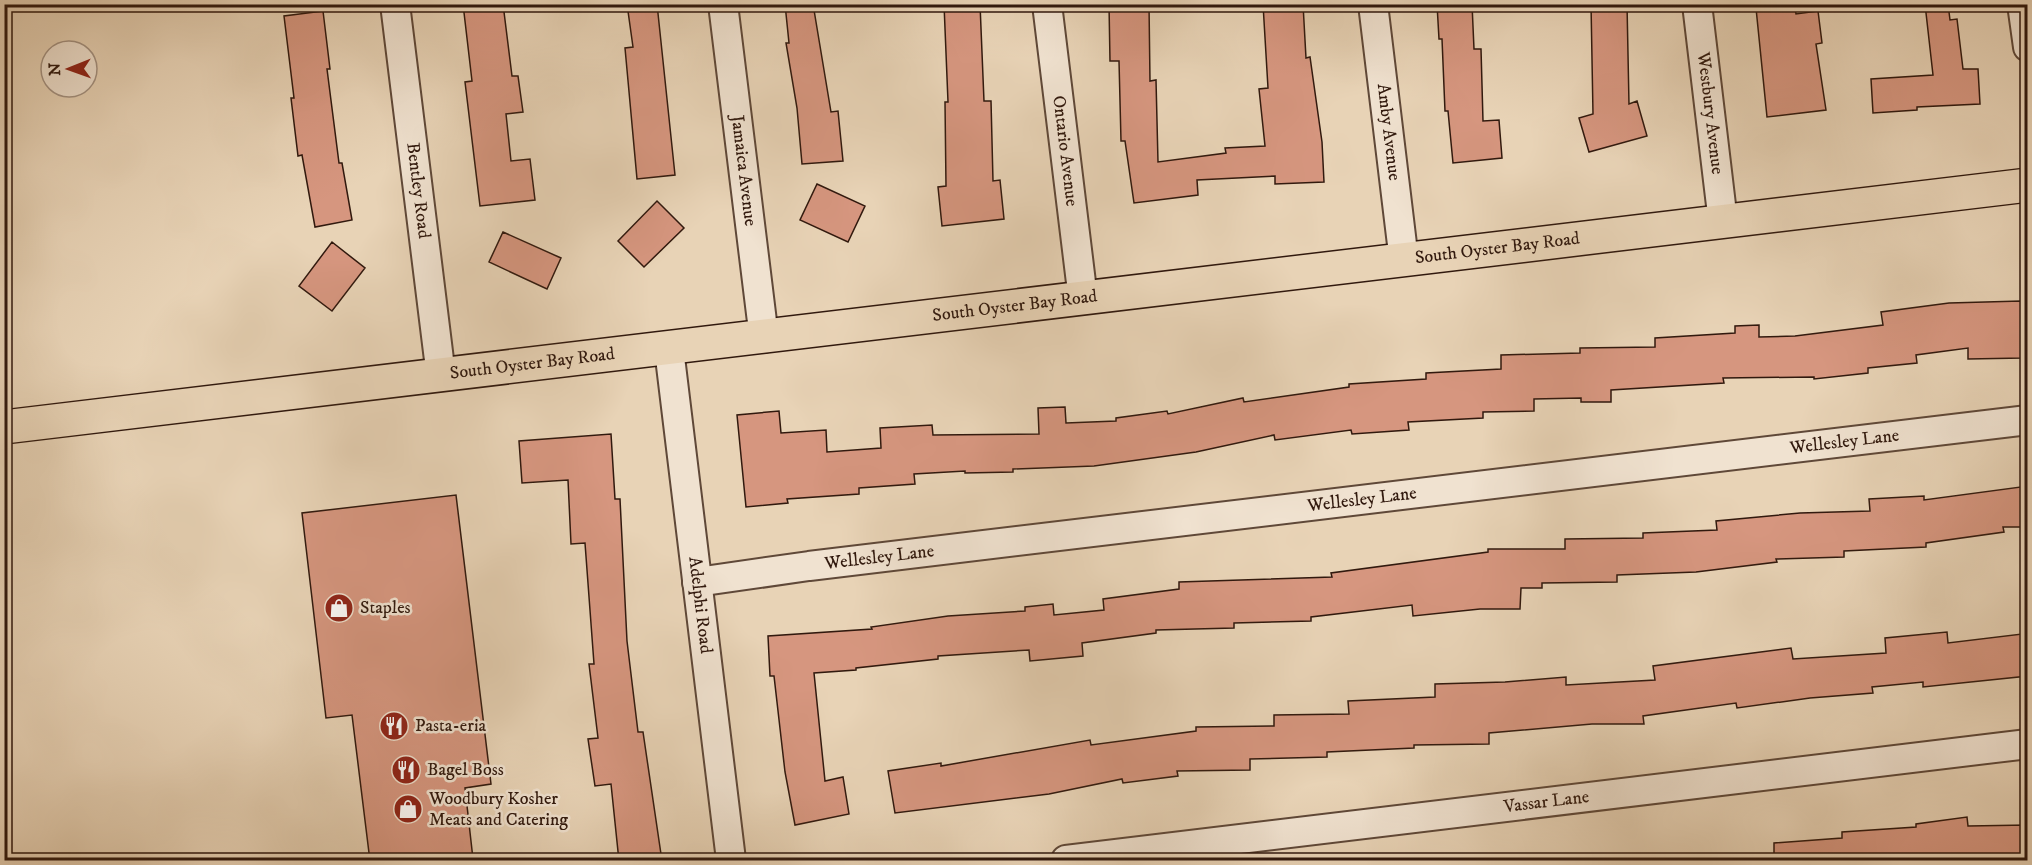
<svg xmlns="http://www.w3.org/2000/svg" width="2032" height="865" font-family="'IM FELL DW Pica',serif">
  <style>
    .building { fill: #d6967f; stroke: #31190e; stroke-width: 1.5 }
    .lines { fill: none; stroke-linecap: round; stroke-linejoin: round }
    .minor-casing { stroke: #5f4838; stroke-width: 32 }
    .major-casing { stroke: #31190e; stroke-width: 36 }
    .minor { stroke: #f0e2d0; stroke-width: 28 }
    .major { stroke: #e8d3b6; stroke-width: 33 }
    .labels { text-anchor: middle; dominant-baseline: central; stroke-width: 5; stroke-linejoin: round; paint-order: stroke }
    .street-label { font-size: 18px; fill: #31190e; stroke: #f0e2d0 }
    .poi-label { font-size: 18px; fill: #31190e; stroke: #f0e2d0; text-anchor: start }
  </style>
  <rect width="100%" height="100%" fill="#e8d3b6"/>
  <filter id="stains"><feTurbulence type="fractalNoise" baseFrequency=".00333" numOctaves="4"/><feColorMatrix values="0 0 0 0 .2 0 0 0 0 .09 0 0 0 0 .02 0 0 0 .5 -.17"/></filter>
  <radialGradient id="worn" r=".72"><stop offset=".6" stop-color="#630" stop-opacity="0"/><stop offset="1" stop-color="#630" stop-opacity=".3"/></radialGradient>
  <path class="building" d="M463,4h40l9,72h6l5,36 -17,2 5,47 19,-2 5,41 -55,6 -15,-124 7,-1z
    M627,4h30l18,171 -38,4 -12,-131 8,-1z
    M785,4h28l18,108 7,-1 5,50 -41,3 -5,-56 -11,-65h3z
    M944,4h36l4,97h7l2,80 7,-1 4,39 -62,7 -4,-39 8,-1 -1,-84h3z
    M1109,4h40l1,77 6,-1 2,82 68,-9 -1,-5 40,-2 -6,-57 9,-1 -5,-84h40l3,54 4,-1 12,85 2,40 -49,2v-8l-78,4 1,15 -64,8 -9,-62h-4l-2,-80h-9z
    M1437,4h35l2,45h7l2,72 16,-1 3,38 -49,5 -5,-52h-3l-3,-72h-3z
    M1591,4h36l2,100 8,-3 10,35 -58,16 -10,-34 14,-4z
    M1779,4h15l2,10 22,-3 4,32 -6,1 10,66 -59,7 -11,-109z
    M1925,4h23l2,16 7,-1 6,50h15l2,35 -63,3v3l-44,3 -2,-34 62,-4z
    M323,11l7,58h-3l12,94h3l10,57 -37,7 -13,-72 -4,1 -7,-58h3l-10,-82z
    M817,184l48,22 -17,36 -48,-22z
    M657,201l27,27 -40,39 -26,-26z
    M503,232l58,26 -14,31 -58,-27z
    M332,242l33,26 -33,43 -33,-25z
    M2021,301l2,57 -55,1v-11l-52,7 1,8 -49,5v5l-54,6v-2l-91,1 1,5 -113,7v12h-30v-4l-47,1v12l-51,1v6l-75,4 1,8 -57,4 -1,-4 -76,10 -1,-5 -78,17 -102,14 -81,3v3l-48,1v-2l-51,3 1,10 -56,4v6l-72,5 1,4 -42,4 -9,-92 42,-4 2,22 45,-3 1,22 54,-4 -1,-20 52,-3 1,10 106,-1 -1,-26 27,-1 1,16 50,-2v-3l51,-7 1,3 75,-16 1,4 105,-15v-3l77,-5v-6l75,-4v-14l79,-2v-5l75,-1v-9l80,-5v-7l24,-1v12l36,-1 88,-11 -2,-13 68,-9z
    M611,434l4,65h5l7,142 11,91h5l19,129h-43l-8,-77 -16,2 -7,-47 10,-1 -9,-74h5l-9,-121 -14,1 -3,-64 -46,3 -3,-42z
    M2028,486v41h-25l1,5 -78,11v4l-82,4v6l-68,2 1,3 -81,10 -79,3v7l-75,1v5h-21l-1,21h-40l-67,7 -1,-11 -101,12v4l-77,2v5l-78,2v3l-74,10 1,13 -53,5 -1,-11 -91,6v3l-82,9v2l-42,3 11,108 18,-4 6,37 -54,11 -10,-53 -11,-96h-4l-2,-40 104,-7 -1,-2 77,-11 77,-5v-4l28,-3 1,11 50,-5 -1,-11 76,-10v-7l153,-5 -1,-4 157,-21v-3h77v-10l78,-1v-5l74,-3 -1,-9 84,-8 70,-2 -1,-12 55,-3v4z
    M456,495l35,289 -26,4 8,71 -103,2 -18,-146 -26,3 -24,-205z
    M1947,632l1,11 74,-9 6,42 -105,11v-5l-51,5 1,6 -63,5 -73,10 -1,-5 -93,13 1,8h-52l-103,9v11l-75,1v3l-87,4v5l-77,2v11l-73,1 1,5 -55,7 -1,-4 -73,15 -154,19 -7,-42 53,-8v3l149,-26 1,5 105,-14v-4l78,-1v-11l75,-1 -1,-13 87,-4v-13l70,-2 61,-5v8l89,-5 -2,-14 138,-18 2,11 93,-6 -1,-15z
    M1967,817l1,9 60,-1v36h-254v-18l68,-5v-6l74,-5v-3z"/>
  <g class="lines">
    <g class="minor-casing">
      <g id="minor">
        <path id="s1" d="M395,4l46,372"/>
        <path id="s2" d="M723,4l41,334"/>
        <path id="s3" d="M1047,4l36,295"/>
        <path id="s4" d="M1373,4l31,257"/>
        <path id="s5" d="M1697,4l26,218"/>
        <path d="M2022,4l6,43"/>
        <path id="s6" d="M669,349l62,511"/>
        <path id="s7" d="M697,582l112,-16 1219,-146"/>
        <path id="s8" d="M1066,860l962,-116"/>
      </g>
    </g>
    <g class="major-casing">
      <g id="major">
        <path id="s9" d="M4,427l2024,-242"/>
      </g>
    </g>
    <use href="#minor" class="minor"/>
    <use href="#major" class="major"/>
  </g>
  <defs>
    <g id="shop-disc" transform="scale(1.5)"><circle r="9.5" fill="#8f2418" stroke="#f0e2d0"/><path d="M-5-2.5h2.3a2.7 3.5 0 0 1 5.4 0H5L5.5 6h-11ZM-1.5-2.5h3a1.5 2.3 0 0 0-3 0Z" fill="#fff"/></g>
    <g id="restaurant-disc" transform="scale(1.5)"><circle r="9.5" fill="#8f2418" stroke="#f0e2d0"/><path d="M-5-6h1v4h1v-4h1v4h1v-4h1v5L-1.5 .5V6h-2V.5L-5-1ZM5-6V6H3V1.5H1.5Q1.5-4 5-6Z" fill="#fff"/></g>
  </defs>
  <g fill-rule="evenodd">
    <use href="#shop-disc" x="339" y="608"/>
    <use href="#restaurant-disc" x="394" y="726"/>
    <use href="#restaurant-disc" x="406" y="770"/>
    <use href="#shop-disc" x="408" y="809"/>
  </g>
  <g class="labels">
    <g class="street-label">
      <text stroke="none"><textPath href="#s5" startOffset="110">Westbury Avenue</textPath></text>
      <text stroke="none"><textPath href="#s4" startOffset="129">Amby Avenue</textPath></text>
      <text stroke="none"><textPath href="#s3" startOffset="148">Ontario Avenue</textPath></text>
      <text stroke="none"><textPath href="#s2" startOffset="168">Jamaica Avenue</textPath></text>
      <text stroke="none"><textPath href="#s1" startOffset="188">Bentley Road</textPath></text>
      <text stroke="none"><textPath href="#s9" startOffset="1504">South Oyster Bay Road</textPath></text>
      <text stroke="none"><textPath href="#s9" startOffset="1018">South Oyster Bay Road</textPath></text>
      <text stroke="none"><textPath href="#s9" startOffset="532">South Oyster Bay Road</textPath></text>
      <text stroke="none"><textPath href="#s7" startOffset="1156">Wellesley Lane</textPath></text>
      <text stroke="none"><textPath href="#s7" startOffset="670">Wellesley Lane</textPath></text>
      <text stroke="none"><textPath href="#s7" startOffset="184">Wellesley Lane</textPath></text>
      <text stroke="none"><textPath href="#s6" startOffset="258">Adelphi Road</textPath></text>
      <text stroke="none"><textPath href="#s8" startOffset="484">Vassar Lane</textPath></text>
    </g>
    <g class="poi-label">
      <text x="360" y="608">Staples</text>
      <text x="415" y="726">Pasta-eria</text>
      <text x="427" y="770">Bagel Boss</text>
      <text x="429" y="799">Woodbury Kosher<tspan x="429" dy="21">Meats and Catering</tspan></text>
    </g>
  </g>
  <rect width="2032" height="865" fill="none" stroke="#e8d3b6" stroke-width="24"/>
  <rect x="6" y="6" width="2020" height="853" fill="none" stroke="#31190e" stroke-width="3"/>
  <rect x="12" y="12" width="2008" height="841" fill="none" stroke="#31190e" stroke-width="1.5"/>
  <g transform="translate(69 69) rotate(269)"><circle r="28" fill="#f0e2d0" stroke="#a49282" stroke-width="1.5"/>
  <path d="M0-4.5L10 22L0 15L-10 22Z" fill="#8f2418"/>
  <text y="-9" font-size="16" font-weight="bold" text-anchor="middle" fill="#31190e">N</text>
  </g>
  <rect width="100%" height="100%" filter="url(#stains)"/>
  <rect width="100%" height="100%" fill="url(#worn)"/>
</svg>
